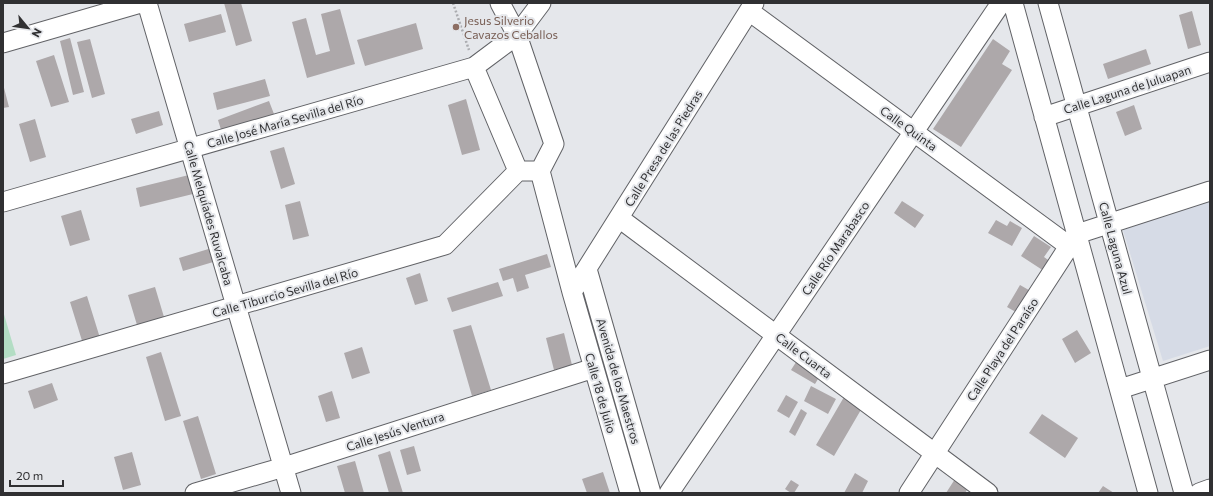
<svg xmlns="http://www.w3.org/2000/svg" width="1213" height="496" font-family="Commissioner,sans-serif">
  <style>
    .built { fill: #d6dbe6 }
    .green { fill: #b3ddc4 }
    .building { fill: #ada8aa }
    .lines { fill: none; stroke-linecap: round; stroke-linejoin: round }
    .minor-casing { stroke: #616266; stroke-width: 21 }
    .path { stroke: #abacb0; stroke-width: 2.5; stroke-dasharray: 2 2; stroke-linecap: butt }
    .minor { stroke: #fff; stroke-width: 19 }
    .education-dot { fill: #8d6e63; stroke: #e5e7eb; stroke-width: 1.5 }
    .labels { text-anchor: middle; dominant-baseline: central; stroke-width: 4; stroke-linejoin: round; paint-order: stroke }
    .education-label { font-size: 12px; fill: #785e54; stroke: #e5e7eb; text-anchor: start }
    .street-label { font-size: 12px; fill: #303032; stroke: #e5e7eb }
  </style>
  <rect width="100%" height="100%" fill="#e5e7eb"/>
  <path class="built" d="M1210,199v147l-47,15 -41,-134z"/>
  <path class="green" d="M3,311l13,44 -13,4z"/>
  <path class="building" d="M224,3h17l11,38 -16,5z
    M340,9l15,55 -48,14 -15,-56 14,-4 10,37 14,-4 -9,-37z
    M1192,11l9,34 -13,4 -9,-34z
    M221,14l5,18 -37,10 -5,-18z
    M416,23l7,26 -58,17 -8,-26z
    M70,38l14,54 -11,3 -13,-54z
    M90,39l15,55 -13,4 -15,-56z
    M993,39l17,12 -8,13 10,6 -51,77 -28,-18z
    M1146,49l5,15 -43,15 -5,-15z
    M54,55l15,47 -18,5 -15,-46z
    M265,79l5,17 -53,14 -4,-17z
    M3,84l6,23 -6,1z
    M466,99l14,51 -18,5 -14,-50z
    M269,101l5,13 -52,19 -4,-13z
    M1134,105l8,24 -17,7 -9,-24z
    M159,111l4,14 -27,9 -5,-15z
    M35,119l11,38 -16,5 -11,-38z
    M284,147l11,37 -14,5 -11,-38z
    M193,174l4,19 -57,14 -4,-19z
    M300,201l9,35 -16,4 -8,-35z
    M902,201l22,14 -9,13 -21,-15z
    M81,210l9,30 -20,6 -9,-30z
    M996,220l11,6 3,-5 12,7 -10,18 -24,-13z
    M1034,236l17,11 -7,10 7,5 -7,9 -23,-15z
    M215,247l5,13 -37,11 -4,-13z
    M547,254l4,13 -26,8 4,13 -12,4 -4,-14 -10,3 -4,-12z
    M420,273l8,28 -13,4 -9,-27z
    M498,282l5,14 -51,16 -5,-14z
    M1020,285l14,8 -13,22 -14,-8z
    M155,287l9,30 -27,8 -9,-30z
    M87,296l13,42 -17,6 -13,-42z
    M471,325l20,65 -19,6 -19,-66z
    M1077,330l14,23 -16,10 -13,-24z
    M564,333l8,32 -18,5 -8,-32z
    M362,347l8,26 -18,6 -8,-26z
    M161,352l20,64 -16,5 -19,-64z
    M798,359l23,15 -6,10 -24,-14z
    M52,383l6,17 -24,9 -6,-18z
    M811,386l25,13 -8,15 -24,-13z
    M332,391l8,27 -14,4 -8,-26z
    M786,395l12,7 -9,16 -12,-7z
    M844,397l18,11 -28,48 -18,-11z
    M801,409l6,4 -12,23 -6,-4z
    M1042,414l36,24 -13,20 -36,-25z
    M198,416l18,58 -15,5 -18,-58z
    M414,446l7,25 -14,4 -7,-25z
    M390,451l13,42h-14l-11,-38z
    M132,452l9,33 -18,5 -9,-33z
    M355,461l9,32h-19l-8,-27z
    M603,472l7,21h-23l-5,-14z
    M855,473l13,8 -6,12h-18z
    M955,479l14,8 -4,6h-19z
    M791,480l8,5 -5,8h-3l-6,-4z
    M1103,486l11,7h-16z"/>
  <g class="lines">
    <g class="minor-casing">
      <path id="minor" d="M147,3l144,490
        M500,3l17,32 37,109 -14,27
        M1013,3l135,490
        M1048,3l136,490
        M749,11l320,235
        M3,43l138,-40
        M474,67l44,104
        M1044,117l166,-55
        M540,171l32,121 58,201
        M3,202l471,-135 43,-32 24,-32
        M619,218l369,275
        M587,269l64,224
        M572,292l182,-289
        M3,374l442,-129 73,-74h22
        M1120,389l90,-29
        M195,493l89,-26 310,-99
        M669,493l332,-490
        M909,493l168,-259 133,-43
        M1199,493l11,-4"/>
    </g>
    <path class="path" d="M453,3l16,47"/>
    <use href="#minor" class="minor"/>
  </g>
  <circle class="education-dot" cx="456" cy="27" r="4"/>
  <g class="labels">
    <g class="education-label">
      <text x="464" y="20">Jesus Silverio<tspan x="464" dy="14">Cavazos Ceballos</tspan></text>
    </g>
    <g class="street-label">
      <text transform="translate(1127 89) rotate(-18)">Calle Laguna de Juluapan</text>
      <text transform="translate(285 121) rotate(-16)">Calle José María Sevilla del Río</text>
      <text transform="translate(909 128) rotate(36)">Calle Quinta</text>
      <text transform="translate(663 148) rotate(-58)">Calle Presa de las Piedras</text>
      <text transform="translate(209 213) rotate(74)">Calle Melquíades Ruvalcaba</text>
      <text transform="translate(835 248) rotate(-56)">Calle Río Marabasco</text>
      <text transform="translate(1116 248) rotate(75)">Calle Laguna Azul</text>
      <text transform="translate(285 292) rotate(-16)">Calle Tiburcio Sevilla del Río</text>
      <text transform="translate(1002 349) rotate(-57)">Calle Playa del Paraíso</text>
      <text transform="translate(804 355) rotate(37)">Calle Cuarta</text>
      <text transform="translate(619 381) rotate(74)">Avenida de los Maestros</text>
      <text transform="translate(601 393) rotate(74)">Calle 18 de Julio</text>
      <text transform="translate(395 431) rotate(-18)">Calle Jesús Ventura</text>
    </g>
  </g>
  <rect width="1213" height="496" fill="none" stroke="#303032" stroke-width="8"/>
  <g transform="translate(28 28) rotate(119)" stroke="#e5e7eb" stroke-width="3" paint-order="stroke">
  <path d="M0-3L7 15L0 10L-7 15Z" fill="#303032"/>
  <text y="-6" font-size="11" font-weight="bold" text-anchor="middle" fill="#303032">N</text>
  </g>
  <path d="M10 480v6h53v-6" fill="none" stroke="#303032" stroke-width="2"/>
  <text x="16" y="480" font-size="12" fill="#303032" stroke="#e5e7eb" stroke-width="3" paint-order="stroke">20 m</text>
</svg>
